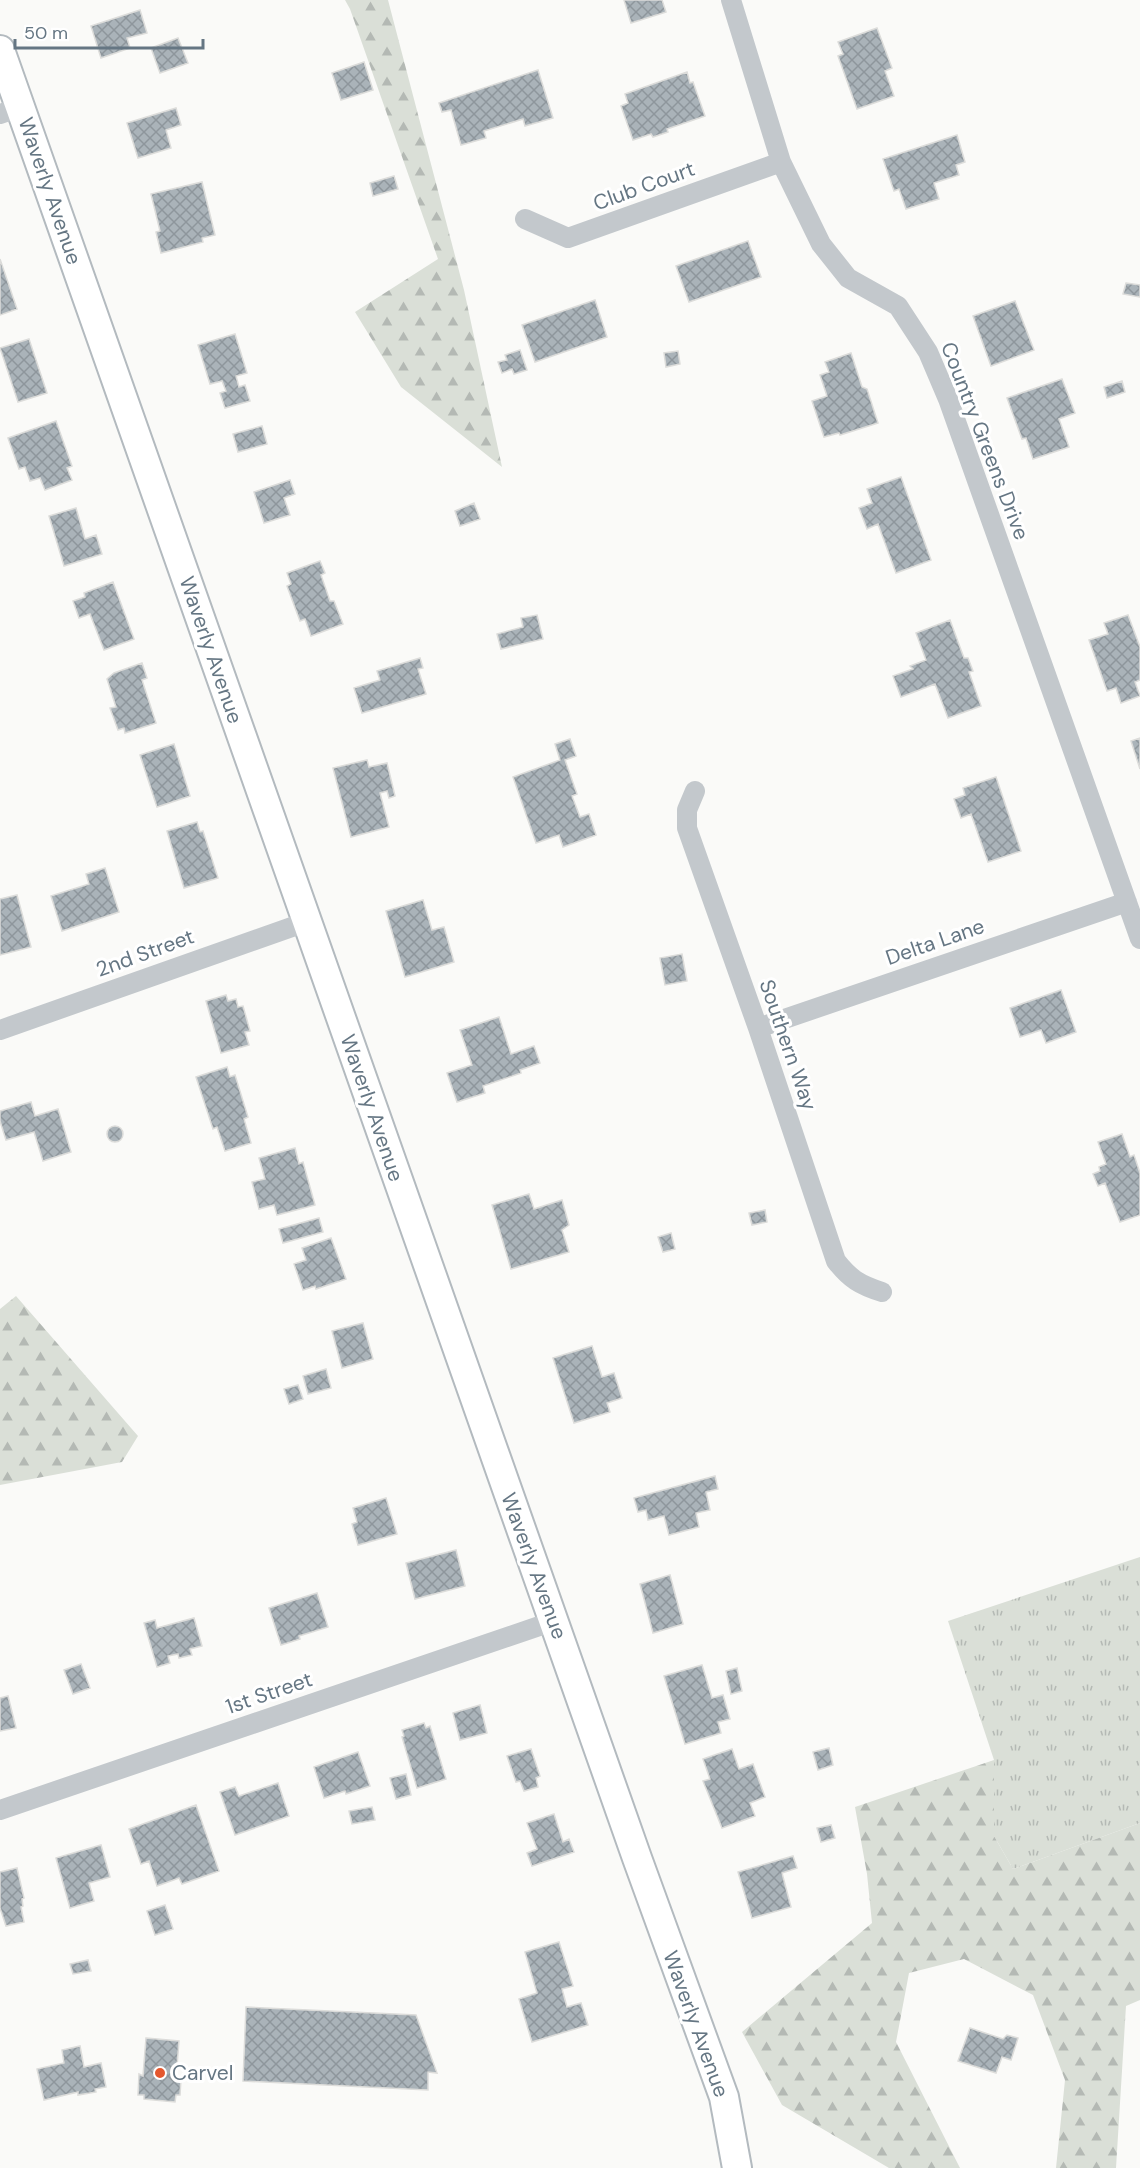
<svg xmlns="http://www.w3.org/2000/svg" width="1140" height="2168" font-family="'DM Sans',sans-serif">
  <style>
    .grass { fill: url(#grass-tufts) }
    .forest { fill: url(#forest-firs) }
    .building { fill: url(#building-cross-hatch); stroke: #dcdcda; stroke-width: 1.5 }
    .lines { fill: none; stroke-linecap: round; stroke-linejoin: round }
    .secondary-casing { stroke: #b3babf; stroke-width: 32 }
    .street { stroke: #c3c8cc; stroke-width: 20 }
    .secondary { stroke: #fff; stroke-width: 28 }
    .poi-dot { fill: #e4572e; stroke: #fff; stroke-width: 2 }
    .labels { text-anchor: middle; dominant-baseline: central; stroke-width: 6; stroke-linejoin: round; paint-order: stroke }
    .street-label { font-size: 21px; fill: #657683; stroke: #fff }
    .poi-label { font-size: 21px; fill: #657683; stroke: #fff; text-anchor: start }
  </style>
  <defs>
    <pattern id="grass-tufts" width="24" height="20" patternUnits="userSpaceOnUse" patternTransform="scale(1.5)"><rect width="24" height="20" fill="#dadfd7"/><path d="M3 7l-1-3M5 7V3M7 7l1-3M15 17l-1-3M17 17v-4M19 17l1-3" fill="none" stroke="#b4b9b4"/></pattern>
    <pattern id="forest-firs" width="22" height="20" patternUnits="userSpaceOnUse" patternTransform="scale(1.5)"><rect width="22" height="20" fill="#dadfd7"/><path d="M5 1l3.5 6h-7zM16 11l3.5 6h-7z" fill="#b4b9b4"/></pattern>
    <pattern id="building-cross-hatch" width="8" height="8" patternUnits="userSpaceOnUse" patternTransform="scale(1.5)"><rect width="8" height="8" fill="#aab3b9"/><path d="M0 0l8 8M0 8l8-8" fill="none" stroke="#8e969c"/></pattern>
  </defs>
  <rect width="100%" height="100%" fill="#fafaf8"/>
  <path class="grass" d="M1140,1557v266l-127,46 -19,-33v-76l-46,-139z"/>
  <path class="forest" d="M345,0h43l76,290 38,177 -101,-80 -46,-75 83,-53 -88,-250z
    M16,1296l122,140 -16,26 -122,23v-176z
    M994,1760v76l19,33 127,-46v177l-14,6 -10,162h-60l9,-88 -32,-85 -69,-36 -55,14 -13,69 64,126h-71l-107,-63 -40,-73 130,-109 -5,-49 -12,-67z"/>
  <path class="building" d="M624,0h38l4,12 -35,11z
    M140,10l7,23 -20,5 3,10 -29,10 -10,-32z
    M877,28l15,40 -7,3 9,25 -37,13 -19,-53 5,-2 -5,-12z
    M178,38l10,25 -28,10 -9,-25z
    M364,62l9,28 -32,10 -9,-27z
    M538,70l15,48 -28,8 -2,-7 -39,12 2,7 -25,7 -10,-35 -9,2 -3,-9z
    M687,72l3,11 3,-1 12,34 -38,13 1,3 -15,5 -2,-3 -18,6 -12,-34 7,-3 -3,-9z
    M176,108l5,17 -15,5 5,18 -33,10 -11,-35z
    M957,135l8,27 -9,3 3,10 -25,8 5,16 -33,10 -7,-20 -5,2 -11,-32z
    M394,176l4,13 -25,7 -3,-13z
    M202,182l13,53 -13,3 1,4 -42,11 -5,-21 4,-1 -9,-37z
    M748,241l13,36 -72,25 -13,-36z
    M0,259l17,50 -17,6z
    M1126,283l14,2v12l-17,-3z
    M595,300l12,37 -72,25 -13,-37z
    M1015,301l19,49 -43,16 -18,-50z
    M235,334l12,39 -11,3 3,11 6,-2 5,16 -25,7 -5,-15 6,-2 -4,-10 -12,3 -12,-39z
    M29,339l18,54 -29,9 -18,-54z
    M520,350l7,20 -13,4 -2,-5 -10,4 -4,-11 9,-2 -2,-5z
    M678,351l2,13 -14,3 -2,-14z
    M851,353l11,34 5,2 11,34 -38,12 -1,-2 -15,4 -12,-36 15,-5 -7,-21 9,-3 -4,-10z
    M1062,379l13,34 -16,6 10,28 -36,12 -7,-21 -4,1 -15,-41z
    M1122,381l3,11 -18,6 -3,-11z
    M56,421l16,45 -5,2 5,12 -27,10 -5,-12 -10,3 -5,-14 -6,2 -11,-31z
    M262,426l5,18 -29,8 -5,-18z
    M901,477l30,83 -35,13 -18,-49 -11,5 -8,-21 13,-5 -5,-14z
    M290,480l5,14 -11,4 6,17 -26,8 -10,-31z
    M474,503l6,16 -20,7 -5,-15z
    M76,508l9,31 11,-4 6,19 -38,12 -15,-50z
    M320,561l5,12 -4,2 9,26h4l9,23 -32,12 -6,-17 -5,2 -13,-35 4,-2 -4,-11z
    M113,582l21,57 -30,11 -14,-36 -11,4 -6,-17 12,-4 -1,-4z
    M537,615l6,24 -42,10 -4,-15 26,-7 -2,-9z
    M1128,615l12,32v33l-5,2 5,14 -19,7 -5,-15 -9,3 -18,-51 19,-6 -4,-11z
    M950,620l14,38h4l5,13 -4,1 12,34 -33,12 -13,-34 -34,13 -8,-21 20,-7 -3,-3 16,-6 -10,-27z
    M420,658l3,10 -5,1 8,25 -64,19 -8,-25 26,-8 -3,-9z
    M142,663l5,15 -5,2 14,43 -31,10 -1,-5 -6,2 -8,-22 6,-1 -9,-28 7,-6z
    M1140,738v31l-9,-28z
    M570,739l6,17 -11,4 12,34 -5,2 8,21 9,-3 7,21 -33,12 -4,-12 -23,8 -23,-66 47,-17 -5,-16z
    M174,744l16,52 -33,11 -17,-52z
    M367,760l2,7 18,-4 8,33 -6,2 -2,-7 -7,2 9,34 -38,10 -18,-69z
    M996,777l25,74 -33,11 -17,-48 -10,4 -7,-19 11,-4 -2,-7z
    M197,822l3,10 3,-1 15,47 -34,10 -17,-57z
    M105,868l14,44 -57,19 -11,-35 38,-12 -3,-10z
    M17,895l14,52 -31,8v-56z
    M423,900l9,30 12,-3 10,35 -49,15 -19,-66z
    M682,954l5,27 -22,4 -5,-27z
    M1061,990l15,42 -30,11 -5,-13 -21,7 -10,-29z
    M226,995l2,6 8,-2 2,8 5,-1 7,25 -5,1 4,13 -28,8 -15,-52z
    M499,1017l12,37 23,-8 6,17 -20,7 1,3 -38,13 2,7 -28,9 -10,-29 25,-8 -12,-35z
    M227,1067l3,10 5,-2 13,42 -4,2 7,24 -26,8 -8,-24 -4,2 -17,-52z
    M31,1102l4,14 23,-7 13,43 -28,9 -9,-29 -28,8 -6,-19v-10z
    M107 1134a8 8 0 1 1 16 0a8 8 0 1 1-16 0Z
    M1122,1134l8,23 4,-2 6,18v42l-20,7 -15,-39 -7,3 -5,-12 7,-3 -1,-4 7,-3 -8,-22z
    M295,1148l4,16 4,-2 12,43 -38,10 -3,-10 -15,4 -7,-27 13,-3 -6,-21z
    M529,1194l5,15 28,-9 7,25 -7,5 7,22 -58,17 -19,-64z
    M765,1210l2,12 -15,3 -3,-12z
    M319,1218l4,14 -40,11 -4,-14z
    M671,1233l4,16 -12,3 -5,-15z
    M331,1238l15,41 -30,10 -1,-3 -12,4 -9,-26 12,-4 -4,-12z
    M363,1323l10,36 -31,9 -10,-37z
    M592,1346l10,31 12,-4 8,25 -15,5 3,9 -36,11 -21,-65z
    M326,1369l5,19 -23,6 -5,-18z
    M298,1385l5,14 -14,5 -5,-15z
    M715,1476l3,13 -12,3 4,18 -14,3 3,14 -30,8 -5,-19 -16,4 -2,-10 -8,2 -4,-14z
    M386,1498l11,36 -39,11 -6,-21 5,-2 -4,-14z
    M456,1550l9,36 -50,13 -9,-36z
    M670,1575l13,49 -30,9 -13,-49z
    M317,1593l11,34 -29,9 1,3 -19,6 -12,-37z
    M194,1618l8,28 -12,3 2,6 -13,3 -1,-4 -10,2 2,7 -13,4 -13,-44 11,-3 2,8z
    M81,1664l9,24 -17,6 -9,-24z
    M702,1665l10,33 11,-3 7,24 -12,3 3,11 -36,11 -21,-68z
    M737,1668l5,23 -11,3 -5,-23z
    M8,1696l8,32 -16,3v-33z
    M480,1705l7,28 -27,7 -7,-27z
    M424,1723l2,5 4,-2 16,53 -29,9 -15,-51 2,-1 -2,-6z
    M829,1748l4,17 -15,5 -5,-18z
    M531,1749l9,27 -4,2 2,9 -14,4 -4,-10 -4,1 -9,-26z
    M732,1749l7,20 14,-5 12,33 -15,6 5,13 -33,12 -19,-47 7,-2 -7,-20z
    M358,1752l12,34 -24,8 -1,-3 -21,7 -10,-31z
    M406,1774l5,21 -15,4 -6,-21z
    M278,1783l11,33 -54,19 -15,-43 15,-5 4,9z
    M196,1805l23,66 -37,13 -3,-6 -22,8 -8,-25 -8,3 -12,-35z
    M372,1807l3,13 -23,4 -3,-13z
    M554,1814l9,28 6,-3 5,13 -42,14 -5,-13 10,-4 -10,-26z
    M831,1825l4,13 -14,4 -4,-14z
    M101,1845l9,32 -21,6 5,18 -24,7 -14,-50z
    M793,1856l4,12 -15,5 9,34 -39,11 -14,-46z
    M17,1868l7,30 -2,1 1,7 -2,1 3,15 -18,4 -6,-18v-36z
    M165,1905l8,24 -18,6 -8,-24z
    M559,1942l14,44 -11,3 5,18 14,-4 7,22 -56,17 -13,-43 18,-6 -12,-41z
    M88,1960l3,11 -18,3 -3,-10z
    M246,2007l170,8 21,58 -9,-1v18l-185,-9z
    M970,2028l33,11 4,-4 11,3 -7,22 -9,-3 -6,16 -38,-12z
    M146,2038l33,3 -3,38h5l-1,16h-4l-1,7 -31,-3v-4h-6l1,-21 4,2z
    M80,2046l4,21 17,-4 5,24 -11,2 1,3 -18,3v-3l-34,8 -7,-31 27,-6 -2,-13z"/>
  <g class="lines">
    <g class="secondary-casing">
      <path id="secondary" d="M0,50l637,1808 87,239 13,71"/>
    </g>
    <path class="street" d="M731,0l50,162 40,82 27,34 50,28 30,46 20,47 192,540
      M0,114l20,-7
      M525,219l43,19 213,-76
      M695,791l-8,19v18l71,200 78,233c14,18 24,24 46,31
      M758,1028l369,-126
      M0,1030l306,-108
      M0,1810l554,-189"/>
    <use href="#secondary" class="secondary"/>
  </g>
  <circle class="poi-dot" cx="160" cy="2073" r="6"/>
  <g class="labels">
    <g class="street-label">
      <text transform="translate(644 186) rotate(-20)">Club Court</text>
      <text transform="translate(50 191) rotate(71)">Waverly Avenue</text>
      <text transform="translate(985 441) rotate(69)">Country Greens Drive</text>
      <text transform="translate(211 650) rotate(71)">Waverly Avenue</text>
      <text transform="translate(935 942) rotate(-19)">Delta Lane</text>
      <text transform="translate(145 953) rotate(-20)">2nd Street</text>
      <text transform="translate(788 1045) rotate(71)">Southern Way</text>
      <text transform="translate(372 1108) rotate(71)">Waverly Avenue</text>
      <text transform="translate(534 1566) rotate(70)">Waverly Avenue</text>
      <text transform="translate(269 1693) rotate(-19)">1st Street</text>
      <text transform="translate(696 2024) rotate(70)">Waverly Avenue</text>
    </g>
    <g class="poi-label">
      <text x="172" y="2073">Carvel</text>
    </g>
  </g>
  <path d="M15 39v9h188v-9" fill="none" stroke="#657683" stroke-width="3"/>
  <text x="24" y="39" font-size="18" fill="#657683" stroke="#ffffff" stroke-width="4.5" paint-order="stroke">50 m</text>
</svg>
